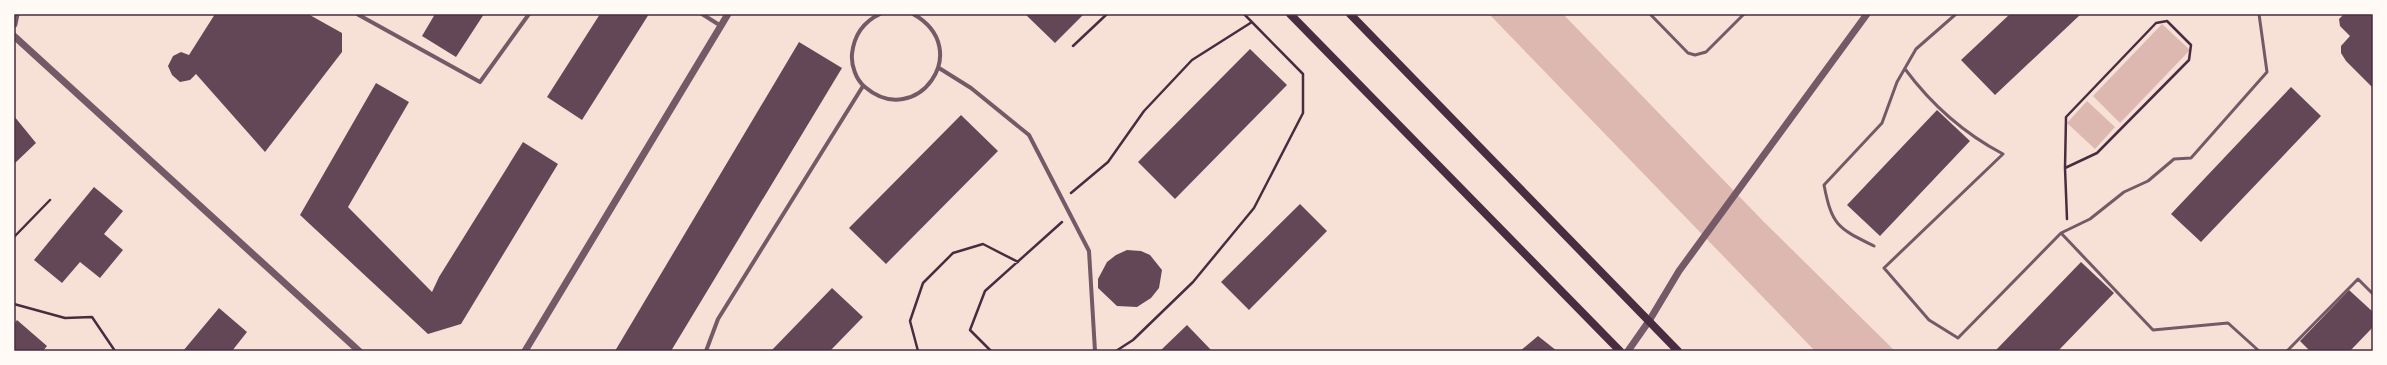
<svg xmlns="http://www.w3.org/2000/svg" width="2387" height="365" font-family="'Nunito Sans',sans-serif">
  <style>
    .water { fill: #dcb8b0 }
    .building { fill: #644757 }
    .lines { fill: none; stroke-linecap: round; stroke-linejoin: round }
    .path { stroke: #4a2c40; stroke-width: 2.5 }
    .service { stroke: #755966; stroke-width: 3 }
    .minor { stroke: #755966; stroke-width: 4 }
    .tertiary { stroke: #755966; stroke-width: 7 }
    .secondary { stroke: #4a2c40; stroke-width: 8 }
    .neatline { fill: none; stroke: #4a2c40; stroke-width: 1.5 }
  </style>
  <rect width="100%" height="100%" fill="#f7e1d7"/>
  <path class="water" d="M1489,14h74l200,207 132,130h-80z
    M2162,24l28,26 -70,73 -27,-27z
    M2087,101l28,26 -20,22 -28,-26z"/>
  <path class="building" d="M215,14h93l34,19v19l-77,100 -69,-78 -6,6 -10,2 -8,-7 -4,-9 5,-10 8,-4 8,3z
    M435,14h49l-28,43 -34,-21z
    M600,14h49l-67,106 -35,-23z
    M1025,14h59l-29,29z
    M2010,14h71l-86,81 -34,-35z
    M2344,14h29v74l-27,-27 -5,-8v-7l9,-10 -10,-10 -1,-7z
    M799,42l43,26 -171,283h-56z
    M1250,49l37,36 -112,114 -37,-37z
    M376,83l33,19 -61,105 84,85 7,-15 84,-135 35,22 -97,160 -33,10 -128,-119z
    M2291,87l30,29 -120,126 -30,-28z
    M1937,110l33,31 -90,95 -33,-31z
    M961,115l37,36 -112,113 -37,-36z
    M14,116l22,27 -22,21z
    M94,187l29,24 -19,23 19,16 -23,28 -20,-16 -18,21 -28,-23z
    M1300,204l27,27 -78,79 -28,-28z
    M1127,250l14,1 9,4 12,15 -3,18 -8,10 -14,9 -20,-1 -19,-18v-9l9,-17 9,-7z
    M2081,262l33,31 -56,58h-63z
    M832,288l31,29 -33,34h-59z
    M2349,290l24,22v15l-23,24h-40l-10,-10z
    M219,308l28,24 -15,19h-49z
    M17,320l30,26 -4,5h-29v-27z
    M1187,325l25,26h-52z
    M1538,336l19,15h-37z"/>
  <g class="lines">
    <path class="path" d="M1073,46l34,-32
      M2065,168l32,-15 92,-93 2,-15 -24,-24 -11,2 -90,94 -1,51 2,51
      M1071,193l37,-31 36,-51 48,-51 60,-38
      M14,237l36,-37
      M14,304l51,14 27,-1 23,34
      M918,351l-8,-30 13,-38 30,-30 30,-9 35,18
      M991,351l-21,-21 15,-39 77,-69
      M1116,351l17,-11 60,-58 61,-74 49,-95v-39l-59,-60"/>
    <path class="service" d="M1650,14l38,39 7,2 11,-3 38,-38
      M1905,69c26,35 60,65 98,85l-119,114 45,52 29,18 103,-105 92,97 75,-7 31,28
      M2061,233l29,-14 34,-27 24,-11 26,-22 17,-1 76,-86 -8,-58
      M1874,246c-36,-18 -42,-20 -50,-61l58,-62 15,-41 19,-33 40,-35
      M2287,351l71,-72 15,15"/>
    <path class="minor" d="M357,14l123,68 49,-68
      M702,14l19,12
      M880,14c-17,8 -26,21 -28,40 -1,11 4,26 13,33 51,44 111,-38 48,-73
      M939,68l32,20 58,47 60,116 6,100
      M706,351l12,-32 145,-233"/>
    <path class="tertiary" d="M14,24l2,-10
      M14,36l345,315
      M525,351l203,-337
      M1628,351l21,-30 30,-50 188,-257"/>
    <path class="secondary" d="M1290,14l330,337
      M1350,14l328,337"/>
  </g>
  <rect width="2387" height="365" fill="none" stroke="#fffaf5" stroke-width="30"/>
  <rect x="15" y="15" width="2357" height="335" class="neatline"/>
</svg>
